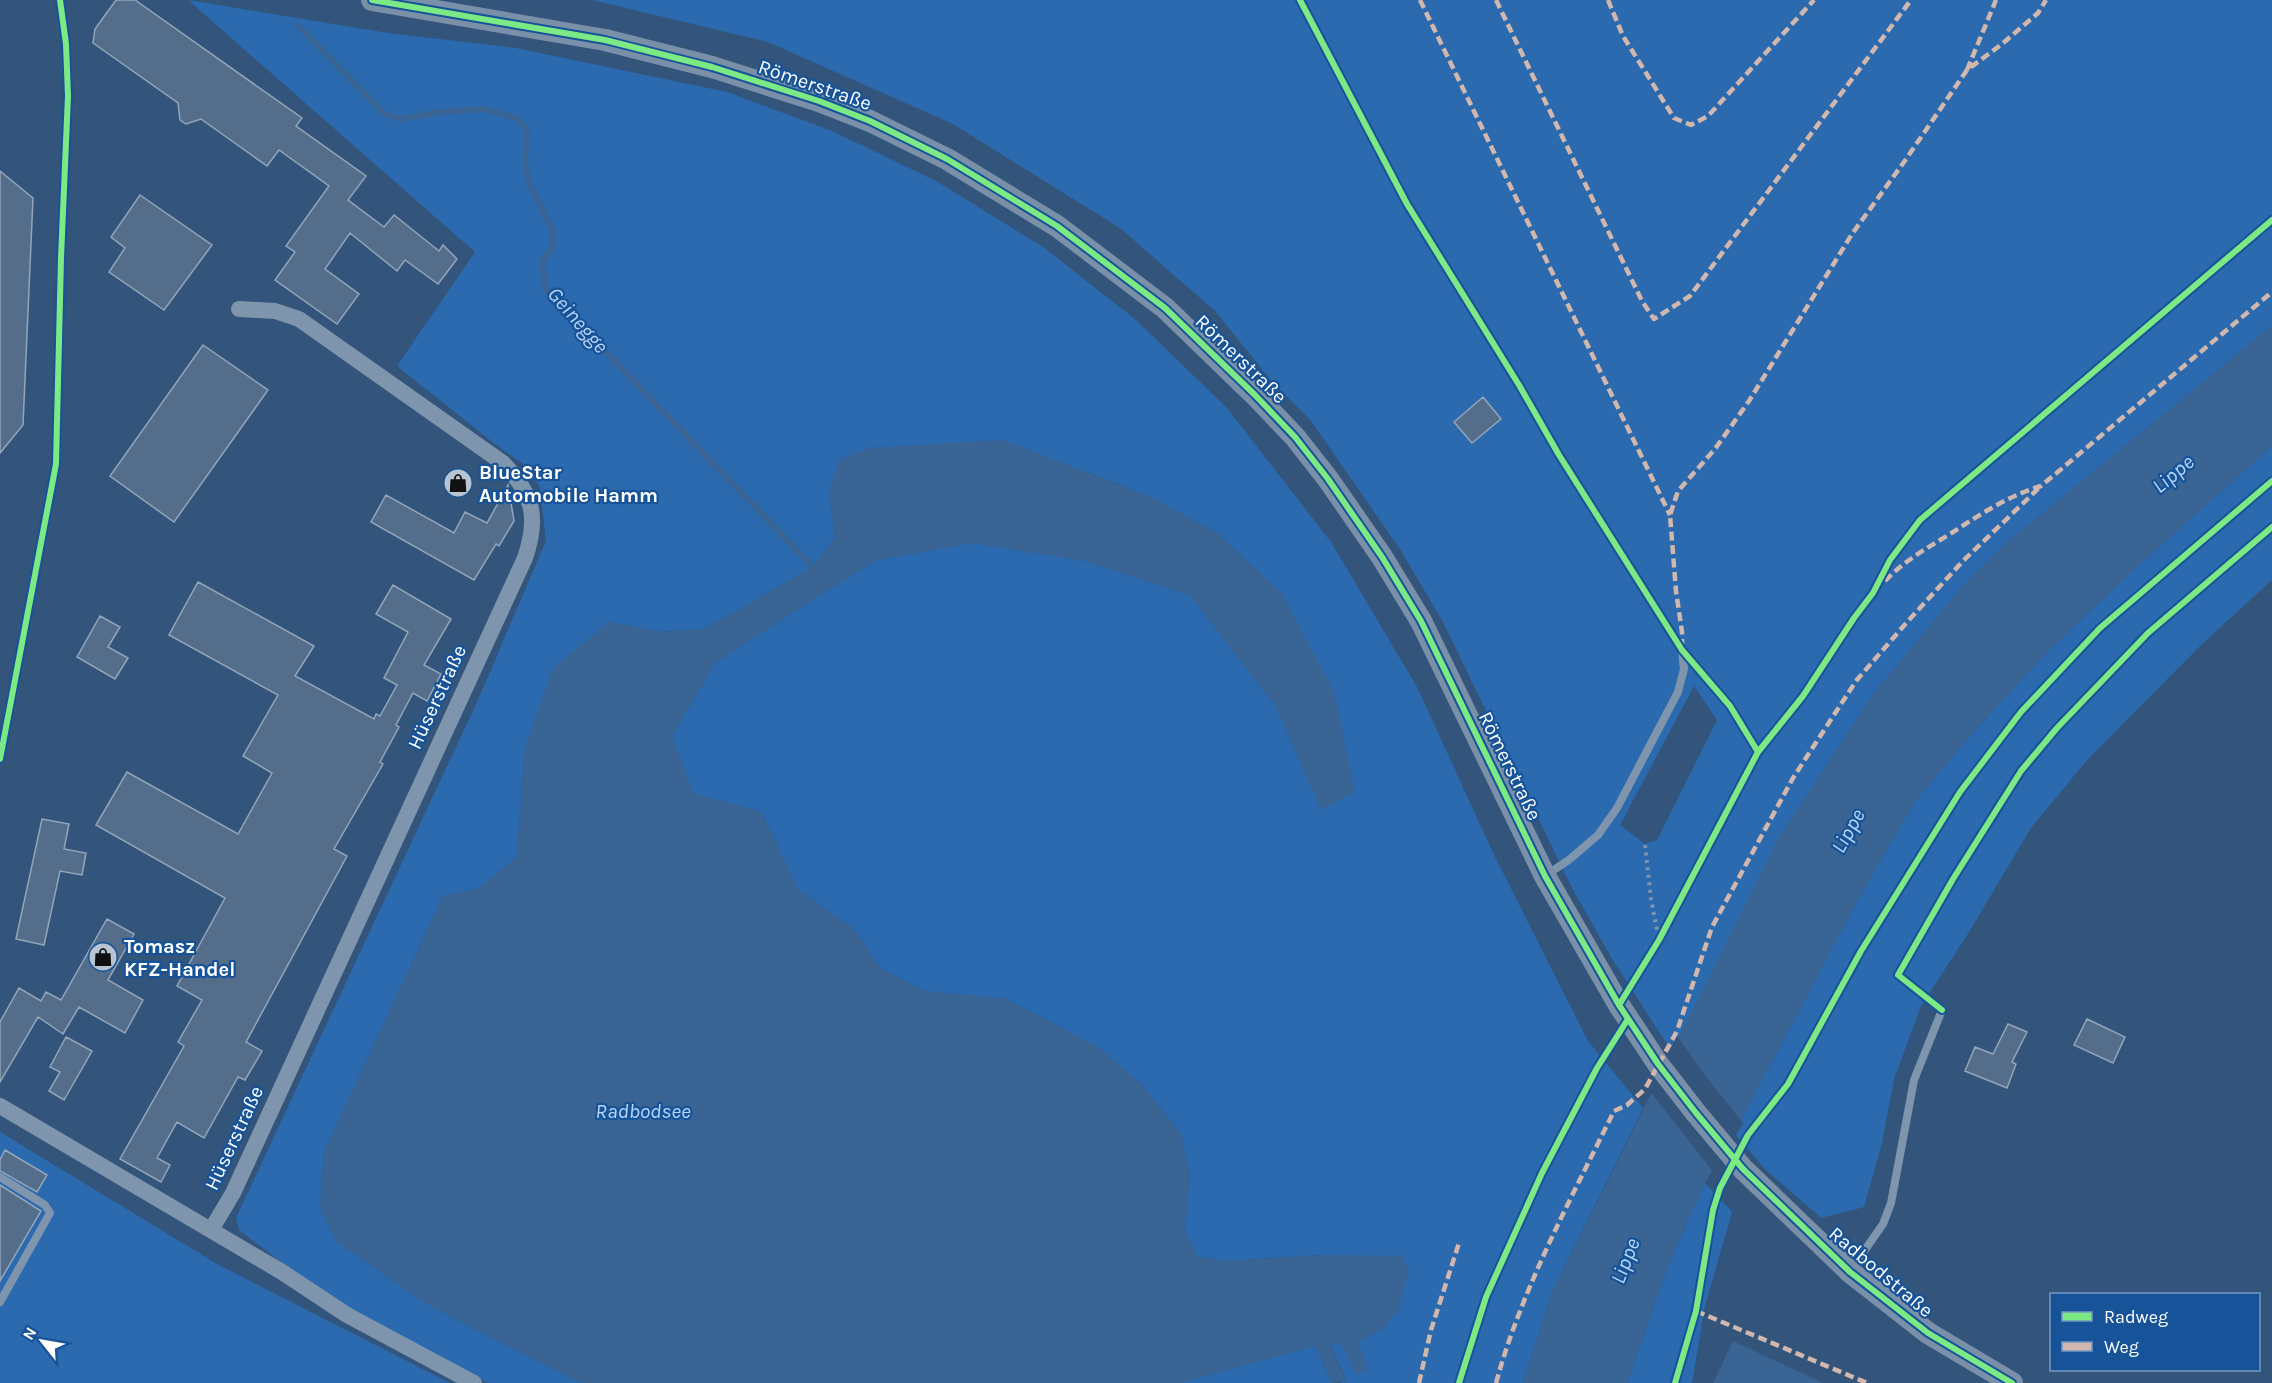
<svg xmlns="http://www.w3.org/2000/svg" width="2272" height="1383" font-family="Karla,sans-serif">
  <style>
    .green { fill: #2b6aae; fill-rule: evenodd }
    .water { fill: #3a6494 }
    .pier { fill: #34557b }
    .lines { fill: none; stroke-linecap: round; stroke-linejoin: round }
    .stream { stroke: #3a6494; stroke-width: 6 }
    .building { fill: #536d8b; stroke: #93a5ba; stroke-width: 1.5 }
    .path { stroke: #7e95ad; stroke-width: 4; stroke-dasharray: 3 4.5; stroke-linecap: butt }
    .service { stroke: #7e95ad; stroke-width: 8 }
    .minor { stroke: #7e95ad; stroke-width: 16 }
    .secondary { stroke: #7a90a9; stroke-width: 22 }
    .quiet { stroke: #d1b7ad; stroke-width: 4.5; stroke-dasharray: 9 4.5; stroke-linecap: butt }
    .cycleway-casing { stroke: #175398; stroke-width: 10 }
    .cycleway { stroke: #7ce984; stroke-width: 6 }
    .labels { text-anchor: middle; dominant-baseline: central; stroke-width: 4.5; stroke-linejoin: round; paint-order: stroke }
    .street-label { font-size: 20px; fill: #fff; stroke: #175398 }
    .poi-label { font-size: 20px; font-weight: bold; fill: #fff; stroke: #175398; text-anchor: start }
    .water-label { font-size: 21px; font-style: italic; fill: #b7d6f8; stroke: #175398 }
  </style>
  <rect width="100%" height="100%" fill="#34557b"/>
  <path class="green" d="M188,0l200,33 128,15 211,44 105,39 104,50 107,66 92,72 92,89 104,134 86,145 78,170 93,184 55,67 -91,184 -29,91h-183l6,-3 -16,-37h28l25,-15 -60,-73 -94,6 -31,-4 -13,-26 5,-57 -9,-40 -38,-48 -45,-39 -93,-48 -82,-8 -43,-23 -25,-38 -56,-40 -38,-78 -68,-18 -21,-58 43,-73 75,-49 86,-54 96,-17 110,17 108,35 87,113 44,101 -39,-215 -65,-61 -66,-36 -64,-25 -170,-26 -47,2 -41,42 6,48 -22,29 -108,62 -45,3 -51,-10 -84,125 -8,110 -39,32 -35,7 -119,256 -4,55 16,34 91,63 154,79h-93l-162,-87 -87,-66 -3,-12 242,-518 68,-159 -6,-54 -17,-23 -28,-20 -98,-78 78,-114z
    M592,0h1680v326l-261,213 -43,41 -94,113 -95,145 -107,214 -61,-95 -39,-69 -129,-266 -43,-73 -89,-128 -41,-42 -55,-68 -95,-83 -167,-104 -185,-82zM1694,686l23,34 -60,120 -12,4 -25,-19z
    M2272,446v134l-71,65 -114,115 -56,68 -62,104 -48,74 -27,73 -12,64 -18,64 -43,11 -56,-49 -31,-36 128,-241 53,-91 60,-71 74,-80 94,-89z
    M0,1132l217,132 233,119h-450z
    M1705,1183l27,29 -27,94 -13,77h-65l42,-120z
    M1315,1346l17,37h-152l15,-5z"/>
  <path class="water" d="M2272,326v120l-129,115 -94,89 -74,80 -60,71 -53,91 -128,241 -29,50 -36,80 -42,120h-104l29,-91 227,-454 95,-145 94,-113 43,-41z
    M1003,440l148,57 66,36 65,61 52,97 21,101 -34,18 -44,-102 -87,-113 -108,-35 -110,-17 -96,17 -86,54 -75,49 -43,73 21,57 68,19 38,78 56,40 25,38 43,23 82,8 93,48 45,39 38,48 9,40 -5,57 13,26 31,4 94,-6 80,1 6,14 -11,40 -15,18 -25,15 10,26 -12,6 -16,-32 -10,1 16,37 -14,2 -17,-37 -135,37h-599l-154,-79 -91,-63 -16,-34 4,-55 119,-256 35,-7 39,-32 8,-110 28,-79 56,-46 51,10 45,-3 108,-62 22,-29 -6,-48 11,-31 30,-11z
    M1733,1341l90,42h-110z"/>
  <path class="pier" d="M1677,1036l27,38 39,49 -29,50 -65,-83z"/>
  <g class="lines">
    <path class="stream" d="M298,26l87,88 15,5 40,-7 45,-3 33,10 9,10 -2,33 5,24 23,46 -1,16 -10,15 4,27 267,277"/>
  </g>
  <path class="building" d="M116,0h19l167,118 -6,8 70,50 -18,24 36,27 10,-12 45,36 4,-6 14,14 -19,25 -33,-24 -8,11 -47,-38 -25,36 34,25 -22,30 -62,-44 20,-28 -9,-6 43,-60 -50,-36 -12,16 -66,-47 -15,5 -6,-4 -2,-17 -85,-60 2,-14z
    M0,171l33,27 -10,227 -23,28z
    M140,195l72,50 -48,65 -55,-38 16,-24 -14,-11z
    M203,345l65,45 -94,132 -64,-46z
    M1483,397l18,22 -29,24 -18,-21z
    M508,485l6,36 -15,25 -3,-2 -22,36 -103,-58 15,-27 68,38 11,-21 22,11z
    M198,582l116,64 -19,30 79,43 2,-5 4,2 17,-31 -13,-7 24,-46 -32,-18 17,-29 58,34 -27,46 17,9 -14,27 -14,-8 -17,32 3,2 -19,35 3,2 -49,85 13,7 -101,186 16,9 -17,29 -7,-3 -34,61 -27,-16 -20,36 13,7 -9,17 -41,-23 64,-113 -6,-4 24,-42 -25,-14 48,-88 -129,-73 31,-53 111,62 34,-61 -29,-17 35,-61 -109,-60z
    M100,616l20,11 -12,20 20,11 -13,21 -38,-22z
    M42,819l27,5 -5,25 22,4 -4,22 -22,-4 -16,74 -28,-6z
    M107,919l27,15 -26,46 35,20 -18,33 -46,-26 -16,27 -25,-17 -38,65v-60l19,-34 22,13 5,-9 15,8z
    M2087,1019l38,18 -12,26 -39,-18z
    M2008,1024l19,8 -15,30 4,2 -9,24 -42,-17 10,-24 18,7z
    M66,1037l26,14 -28,49 -15,-9 11,-19 -10,-5z
    M5,1150l42,25 -10,17 -37,-21v-11z
    M0,1185l41,26 -41,70z"/>
  <g class="lines">
    <path class="path" d="M1645,845l6,54 8,41"/>
    <path class="service" d="M1545,876l25,-17 28,-24 19,-27 61,-116 6,-23 -2,-19
      M0,1177l45,28 5,8 -50,89
      M1851,1270l32,-46 8,-21 23,-123 28,-70"/>
    <path class="minor" d="M0,1106l282,166 65,43 127,68
      M211,1230l22,-37 292,-635c14,-41 8,-64 -22,-95l-204,-144 -24,-8 -36,-2"/>
    <path class="secondary" d="M372,0l233,40 107,27 107,34 51,20 77,38 110,67 108,82 90,87 40,42 33,42 54,78 39,64 124,255 74,129 39,59 38,49 47,56 107,103 78,61 84,50"/>
    <path class="quiet" d="M1420,0l250,515
      M1496,0l146,301 12,18 36,-23 221,-296
      M1608,0l15,36 51,82 17,7 17,-9 106,-116
      M1967,70l29,-70
      M1885,581c19,-20 42,-33 65,-47 29,-19 58,-38 91,-48l231,-194
      M1682,648v-16l-6,-41 -6,-76 8,-24 37,-42 34,-48 103,-167 52,-72 63,-92 35,-26 36,-31 8,-13
      M1696,1311l171,72
      M1419,1383l12,-53 28,-87
      M1496,1383c26,-95 75,-184 118,-272l13,-6 18,-16 32,-58 35,-104 81,-149 63,-97 52,-60 55,-60 78,-75"/>
    <g class="cycleway-casing">
      <path id="cycleway" d="M372,0l233,40 107,27 107,34 51,20 77,38 110,67 108,82 90,87 40,42 33,42 54,78 39,64 124,255 74,129 39,59 38,49 47,56 107,103 78,61 84,50
        M1300,0l107,204 112,181 40,70 123,195 48,56 28,46
        M0,759l56,-295 5,-206 7,-162 -2,-52 -6,-44
        M1619,1005l40,-65 99,-188 45,-56 51,-78 19,-25 17,-33 30,-40 352,-300
        M1942,1010l-44,-35 55,-96 68,-108 36,-43 91,-95 124,-106
        M1459,1383l27,-86 56,-124 55,-105 31,-49
        M1675,1383l21,-72 17,-101 7,-22 28,-53 40,-51 73,-133 99,-159 61,-80 79,-84 172,-147"/>
    </g>
    <use href="#cycleway" class="cycleway"/>
  </g>
  <defs>
    <g id="shop-disc" transform="scale(1.5)"><circle r="9.5" fill="#b8c4d1" stroke="#175398"/><path d="M-5-2.5h2.3a2.7 3.5 0 0 1 5.4 0H5L5.5 6h-11ZM-1.5-2.5h3a1.5 2.3 0 0 0-3 0Z" fill="#111"/></g>
  </defs>
  <g fill-rule="evenodd">
    <use href="#shop-disc" x="458" y="483"/>
    <use href="#shop-disc" x="103" y="957"/>
  </g>
  <g class="labels">
    <g class="street-label">
      <text transform="translate(815 85) rotate(19)">Römerstraße</text>
      <text transform="translate(1241 359) rotate(44)">Römerstraße</text>
      <text transform="translate(437 697) rotate(-65)">Hüserstraße</text>
      <text transform="translate(1510 766) rotate(64)">Römerstraße</text>
      <text transform="translate(234 1138) rotate(-65)">Hüserstraße</text>
      <text transform="translate(1881 1272) rotate(40)">Radbodstraße</text>
    </g>
    <g class="poi-label">
      <text x="479" y="472">BlueStar<tspan x="479" dy="23">Automobile Hamm</tspan></text>
      <text x="124" y="946">Tomasz<tspan x="124" dy="23">KFZ-Handel</tspan></text>
    </g>
    <g class="water-label">
      <text transform="translate(578 320) rotate(49)">Geinegge</text>
      <text transform="translate(2173 474) rotate(-40)">Lippe</text>
      <text transform="translate(1848 831) rotate(-61)">Lippe</text>
      <text x="643" y="1111">Radbodsee</text>
      <text transform="translate(1625 1261) rotate(-69)">Lippe</text>
    </g>
  </g>
  <rect x="2050" y="1293" width="210" height="78" fill="#175398" stroke="#7498c1" stroke-width="1.5"/>
  <rect x="2062" y="1312" width="30" height="9" fill="#7ce984" stroke="#7498c1" stroke-width="1.5"/>
  <text x="2104" y="1323" font-size="18" fill="#ffffff">Radweg</text>
  <rect x="2062" y="1342" width="30" height="9" fill="#d1b7ad" stroke="#7498c1" stroke-width="1.5"/>
  <text x="2104" y="1353" font-size="18" fill="#ffffff">Weg</text>
  <g transform="translate(42 1341) rotate(301)" stroke="#175398" stroke-width="4.5" paint-order="stroke">
  <path d="M0-4.5L10 22L0 15L-10 22Z" fill="#ffffff"/>
  <text y="-9" font-size="16" font-weight="bold" text-anchor="middle" fill="#ffffff">N</text>
  </g>
</svg>
